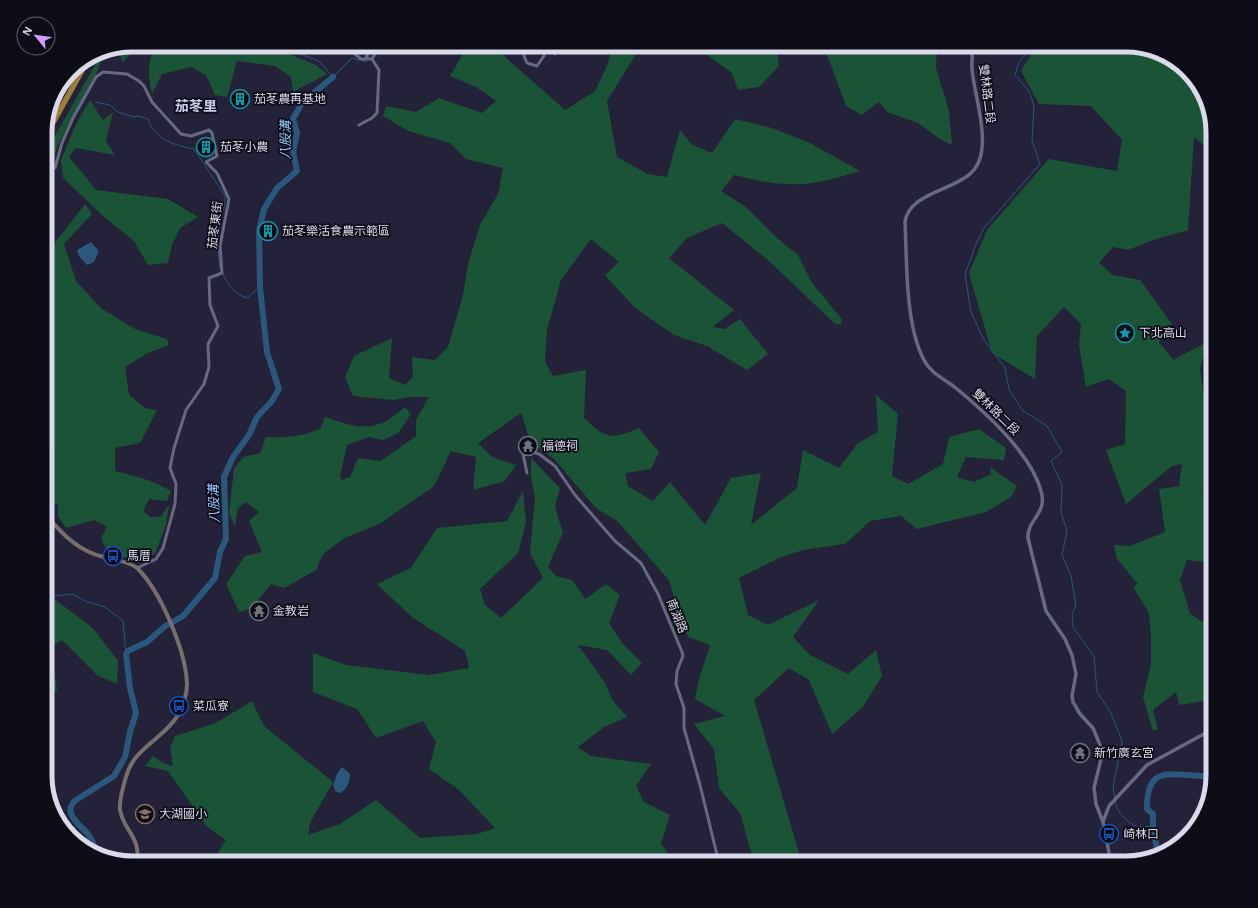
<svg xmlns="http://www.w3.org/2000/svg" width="1258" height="908" font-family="Helvetica,'Noto Sans TC',sans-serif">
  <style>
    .green { fill: #1b5337 }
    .water { fill: #2a577c }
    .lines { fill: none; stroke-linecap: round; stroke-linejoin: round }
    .stream { stroke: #2a577c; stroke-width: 1 }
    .river { stroke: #2a577c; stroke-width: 6 }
    .minor { stroke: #676882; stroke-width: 3 }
    .tertiary { stroke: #676882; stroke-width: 3.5 }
    .secondary { stroke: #786e6c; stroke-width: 4 }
    .motorway { stroke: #9e7d37; stroke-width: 5.5 }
    .labels { text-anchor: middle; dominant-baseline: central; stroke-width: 3.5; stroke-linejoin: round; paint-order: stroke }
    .street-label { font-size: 12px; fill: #dadaea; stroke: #0d0d17 }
    .poi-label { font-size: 12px; fill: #dadaea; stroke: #0d0d17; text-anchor: start }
    .water-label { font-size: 13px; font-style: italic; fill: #93c8f7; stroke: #0d0d17 }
    .quarter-label { font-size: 14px; font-weight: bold; fill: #cbccea; stroke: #0d0d17 }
    .rim { fill: none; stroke: #dadaea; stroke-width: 5 }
  </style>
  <rect width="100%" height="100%" fill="#232239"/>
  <path class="green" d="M132,45h7l-17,18 -1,-6 -8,-8z
    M158,45h108l50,20 11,9 -34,18 -2,-15 -16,-11 -38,-5 -10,36 -12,-2 -9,-20 -15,-8 -29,7 -10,20c-4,-16 -6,-35 6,-49z
    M461,45h35l-1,3 70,62 30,-19 13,-27 4,-19h65l-36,1 -34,55 10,56 31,17 19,3 13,-47 12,15 20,8 23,-34 37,9 38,15 50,28c-52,16 -72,18 -126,4l-13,16 25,16 31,31 21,17 14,28 29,35 1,3 -1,3h-6l-66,-63 -47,-38 -35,15 -18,20 65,52 -21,17 12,2 15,-10 28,35 -21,16 -40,-24 -33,-11 -40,-28 -29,-32 14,-13 -28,-23 -30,41 -14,50 -2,32 8,14 33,-6 -2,48c22,21 27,22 55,10l20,24 -8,17 -26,4 3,13 25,15 17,-19 35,43 26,-47 30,-5 -10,52 46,-37 6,-38 36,18 19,-25 20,-11 -2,-37 22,19 -6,62 16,8 35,-20 6,-27 30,-8 27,19 -2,12 -38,-3 -9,20 17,5 17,-8 -1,-7 27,19 -6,11 -25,15 -69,17 -16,-13 -31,5 -25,23 -42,6 -24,8 -40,20 9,37 20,10 51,-25 -26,37 17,18 38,19 28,-24 6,26 -19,31 -31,27 -23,-54 -20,-12 -35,32 48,163h-48l-14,-50 -21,-25 -5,-39 -20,-25 31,-8 -30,-17 4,-20 11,-34 -22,-8 -11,-29 -8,-28 -52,-59 -21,-13 -42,-49 -23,-16 -10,-30 -43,30 14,14 24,8 -11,16 -32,9 3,-33 -25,-6 -17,35 -53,37 -38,16 -20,15 -7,16 -32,18 -13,-4 -19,24 -13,4 -13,-28 19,-28 17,-4 -13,-31 10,-9 -13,-10 -8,6 -3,19 -6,-14 5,-44 9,-12 17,-4 6,-16c19,1 38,0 55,-9l4,-11c18,6 38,14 57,6 8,-3 16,-11 23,-16l6,7 -13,19 -15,7 -14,-3 -22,8 -7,31 2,4 8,-3 8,-19 23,3 35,-25v-16l13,-23h-19l-17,3 -40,-4 -8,-19 9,-21 38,-18 -3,40 16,7 8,-8 -1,-20 23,3 13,-13 15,-52 5,-31 12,-39 18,-31 5,-26 -37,-9 -16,-16 -42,-12 -25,-15 3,-10 30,6 23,-14 43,15 14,-12 -20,-14 -26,-11 14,-24z
    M686,45h90l3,21 -20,21 -21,3 -6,-17 -25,-18z
    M819,45h118l-1,23 13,43 3,34 -12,-6 -22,-16 -31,-11 -8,-10 -17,13 -16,-9 -18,-49z
    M1037,45h89l53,18 25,31 9,38v21l-19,-16 -6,93 -35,10 -25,10 -15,-3 -14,16 14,12 27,5 32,44 -13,18 14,18 34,-18 -7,27 5,34 8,4v84l-10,-2 5,35 5,4v35l-26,-3 -7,20 10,33 11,8 10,-2 2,-20v34l-5,12 2,20 3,4v36l-8,-4 -26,4 -3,-13 -23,18 5,19 -5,2 -10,-34 8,-33v-27l-2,-24 -16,-26 5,-3 -21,-25 -3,-14 16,1 35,-14 -6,-43 20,-3 3,-22 -10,2 -46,38 -20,-54 19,-6 1,-53 -17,-12 -23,8 -7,-42 2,-21 -17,-17 -27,29 -2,43 -43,-26 -23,-80 18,-43 62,-71 68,12 5,-31 -31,-34 -52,-2 -18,-33z
    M103,51l-5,19 -41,77 -3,11 -6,-10z
    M90,100l13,20 10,-8 -7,29 9,14 -39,-7 -7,9 27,33 72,9 30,18 -18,11 -8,17 -4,18 -20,2 -14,-24 -30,-24 -41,-39 -2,-18 14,-34z
    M85,204l7,10 -28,30 12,37 26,28 33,20 32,10 2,6 -21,8 -23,14 4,28 18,14 10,1 -17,33 -25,5v23c20,5 38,9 56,20l-4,10 -18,-2 -6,12 7,6h10l9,-12 -3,20 -11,29 -19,8 -30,-13 -5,-11 6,-11 -13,-7 -28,8 -8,-12v-11l-13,-4v-249h3z
    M531,458l29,30 -5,19 8,26 -15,34 8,9 16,4 13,19 21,-15 14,11 -11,28 13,20 20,20 -11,12 -24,-25 -29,-5 27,38 8,18 14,16 -23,10 -26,20 13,9 60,8 -15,22 8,16 26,13 -9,28 13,20h-463l15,-23 -19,-13 -39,-56 -23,-5 8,-10 10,7 10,3 -3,-18 5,-12 41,-13 36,-22 12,25 69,56 -23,41 -2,12 32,-11 36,-24 44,38 57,-4 18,-6 -36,-38 -30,-21 7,-27 -13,-21 -47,17 -19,-29 -44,-17v-39l33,12 83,10 40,-7 -4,-17 -52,-33 -36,-34 34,-16 26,-40 70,-7 16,-30 3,31 -8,31 -38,36 5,16 16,13 42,-40 -13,-25 5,-56 -4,-19z
    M45,592l48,36 25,33 -1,23 -19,-8 -36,-36 -11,7 6,43 -12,13z"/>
  <path class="water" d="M91,242l8,9 -5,11 -7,3 -8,-9 -2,-6z
    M342,767l8,7c0,7 -3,16 -10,19l-4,-1 -3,-7 4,-11z"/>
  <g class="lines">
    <path class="stream" d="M276,45l43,16 14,16 19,-19 14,4 8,-17
      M1034,45l-15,17 -4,13 14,16 5,15 -2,35 8,23 -56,64 -8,16 -11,30 6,38 13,28 21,28 4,21 13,21 25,16 15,26 -11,9 11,24 -1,27 6,19 -5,24 9,21 5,29 -4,9 1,13 21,29 3,36 14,21 11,28 -9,46 2,12
      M95,102l15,3 8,7 16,5 4,-1 10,3c7,21 26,26 46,30l31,47c1,10 -3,17 -5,27 -4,15 -2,30 0,45
      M223,274c5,12 12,20 24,24l13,-11
      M45,590l9,6 19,-2 12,7 20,6 18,14 3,33
      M1115,802c1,10 14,23 24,25 4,0 10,-1 14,-1
      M68,832l10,-7"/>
    <path class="river" d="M97,851c-3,-5 -5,-12 -9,-17 -8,-9 -27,-22 -12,-34l38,-24 11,-19 5,-25 6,-19 -6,-25 -4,-34 2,-3 19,-9 17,-15 19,-11 32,-38 5,-26 6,-13 -2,-62 9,-20 16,-22 8,-18 15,-16 7,-12 -12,-37 -7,-65 -1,-56 5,-22 13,-21 20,-17 -4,-19 4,-19 -4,-14 9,-16 31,-26
      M1158,855l-5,-29v-12l-6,-5c-1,-53 36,-28 66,-34"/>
    <path class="minor" d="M356,45l-1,9 6,5h11l7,11 -2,43 -5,5 -13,7
      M549,45l6,9
      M522,51l5,12 10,3 7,-10v-11
      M366,58l4,-13
      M372,59l8,-14
      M45,150l8,18h2l7,-25 11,-25 23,-41 7,-5 24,2 12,7 5,5 8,16 29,32 10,2 18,-6 3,3 5,23 -11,6 11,11 12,26 -9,47 2,27 -13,5 1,27 8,21 -10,18 1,23 -5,17 -18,26 -12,38 -4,20 6,16 -1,20 -12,44 -7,11 -19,9
      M527,473l-4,-19 2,-4 14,4 16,12 20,29 40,46 26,22 17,31 24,58 1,4 -6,15 -1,13 8,24v20l16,57 19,78"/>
    <path class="tertiary" d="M971,45c3,9 0,16 1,24 2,28 23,82 -1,104 -17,17 -62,20 -66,49 2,39 0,103 19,138 7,14 21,19 33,29 29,24 74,65 84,102 7,23 -14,28 -13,47l18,73 19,28 7,16 4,19 -4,22 1,6 7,12 13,14 7,17 1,14 -7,29 2,16 7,18
      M1111,863l-8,-41 6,-16 38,-41 66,-36"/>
    <path class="secondary" d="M45,514c15,17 28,32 49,40 12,5 34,6 43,14 23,22 49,83 50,116 0,10 -4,22 -9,31 -14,24 -45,33 -52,62 -3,10 -7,22 -6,33 4,22 21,26 17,53"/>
    <path class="motorway" d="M48,114l27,-48
      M45,137l44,-79"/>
  </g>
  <defs>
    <g id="building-ring" transform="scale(1)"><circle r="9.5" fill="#0d0d17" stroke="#0f9aa8" stroke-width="1.5"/><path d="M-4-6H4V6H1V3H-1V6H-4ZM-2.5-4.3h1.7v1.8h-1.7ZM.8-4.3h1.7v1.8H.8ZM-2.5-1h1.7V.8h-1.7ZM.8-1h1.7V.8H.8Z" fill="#0f9aa8"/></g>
    <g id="sight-ring" transform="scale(1)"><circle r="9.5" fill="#0d0d17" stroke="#0f9aa8" stroke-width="1.5"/><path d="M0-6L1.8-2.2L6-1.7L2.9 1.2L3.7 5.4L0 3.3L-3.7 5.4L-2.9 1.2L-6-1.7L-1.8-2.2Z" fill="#0f9aa8"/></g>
    <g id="temple-ring" transform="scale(1)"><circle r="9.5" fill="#0d0d17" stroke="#6b7280" stroke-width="1.5"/><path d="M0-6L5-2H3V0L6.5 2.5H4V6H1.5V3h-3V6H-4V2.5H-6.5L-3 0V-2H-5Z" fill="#6b7280"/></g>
    <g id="bus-ring" transform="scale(1)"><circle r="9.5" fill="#0d0d17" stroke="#1a4fb4" stroke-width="1.5"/><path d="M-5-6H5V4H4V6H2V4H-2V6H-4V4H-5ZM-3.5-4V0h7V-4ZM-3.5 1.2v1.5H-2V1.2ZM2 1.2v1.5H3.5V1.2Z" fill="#1a4fb4"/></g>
    <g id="school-ring" transform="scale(1)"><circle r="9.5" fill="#0d0d17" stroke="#8d6e63" stroke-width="1.5"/><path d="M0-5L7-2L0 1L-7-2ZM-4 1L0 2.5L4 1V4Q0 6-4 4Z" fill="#8d6e63"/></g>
  </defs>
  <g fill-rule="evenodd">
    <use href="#building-ring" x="240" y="99"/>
    <use href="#building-ring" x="206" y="147"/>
    <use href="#building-ring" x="268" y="231"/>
    <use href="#sight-ring" x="1125" y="333"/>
    <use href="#temple-ring" x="528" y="446"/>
    <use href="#bus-ring" x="113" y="556"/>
    <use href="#temple-ring" x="259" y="611"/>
    <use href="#bus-ring" x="179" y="706"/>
    <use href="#temple-ring" x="1080" y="753"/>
    <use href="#school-ring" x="145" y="814"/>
    <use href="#bus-ring" x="1109" y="834"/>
  </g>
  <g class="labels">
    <g class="street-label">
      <text transform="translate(987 94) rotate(83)">雙林路二段</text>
      <text transform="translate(215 225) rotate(-83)">茄苳東街</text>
      <text transform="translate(996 412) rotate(44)">雙林路二段</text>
      <text transform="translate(677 616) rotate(68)">南湖路</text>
    </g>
    <g class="poi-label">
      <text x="254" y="99">茄苳農再基地</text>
      <text x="220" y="147">茄苳小農</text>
      <text x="282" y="231">茄苳樂活食農示範區</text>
      <text x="1139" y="333">下北高山</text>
      <text x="542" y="446">福德祠</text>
      <text x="127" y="556">馬厝</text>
      <text x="273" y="611">金教岩</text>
      <text x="193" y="706">菜瓜寮</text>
      <text x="1094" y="753">新竹廣玄宮</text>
      <text x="159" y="814">大湖國小</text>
      <text x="1123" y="834">崎林口</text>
    </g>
    <g class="water-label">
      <text transform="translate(285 140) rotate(-90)">八股溝</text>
      <text transform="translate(214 504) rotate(-92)">八股溝</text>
    </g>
    <g class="quarter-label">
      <text x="196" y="106">茄苳里</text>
    </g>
  </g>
  <path d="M0 0H1258V908H0ZM132 52H1126A80 80 0 0 1 1206 132V776A80 80 0 0 1 1126 856H132A80 80 0 0 1 52 776V132A80 80 0 0 1 132 52Z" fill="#0d0d17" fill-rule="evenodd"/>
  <path class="rim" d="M132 52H1126A80 80 0 0 1 1206 132V776A80 80 0 0 1 1126 856H132A80 80 0 0 1 52 776V132A80 80 0 0 1 132 52Z"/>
  <g transform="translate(36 36) rotate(299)"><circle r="19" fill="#0d0d17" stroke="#5f5f6b"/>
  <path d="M0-3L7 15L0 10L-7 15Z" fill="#d29dfd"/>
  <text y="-6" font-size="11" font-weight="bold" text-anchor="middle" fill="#dadaea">N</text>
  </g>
</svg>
